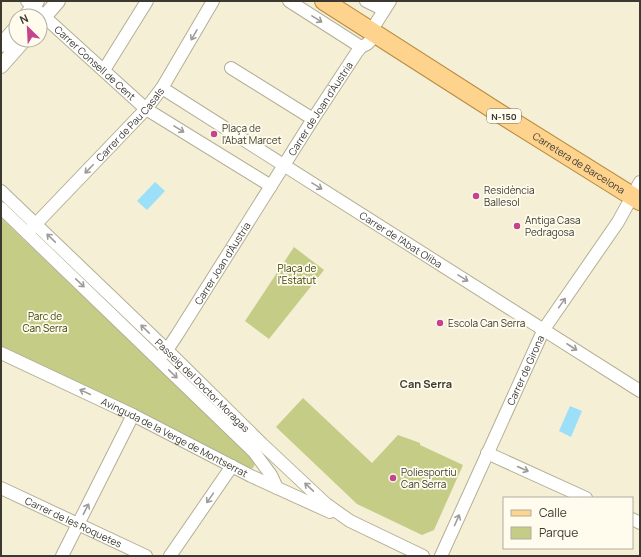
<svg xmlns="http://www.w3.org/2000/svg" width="641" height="557" font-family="Manrope,sans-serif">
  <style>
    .green { fill: #c4cc86 }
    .water { fill: #9be0f8 }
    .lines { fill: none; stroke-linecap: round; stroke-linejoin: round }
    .minor-casing { stroke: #b3af96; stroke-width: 14 }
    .tertiary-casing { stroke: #b3af96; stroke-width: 16 }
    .primary-casing { stroke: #b98b3c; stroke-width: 20 }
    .minor { stroke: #fff; stroke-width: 12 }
    .tertiary { stroke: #fff; stroke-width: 14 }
    .primary { stroke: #fdd38e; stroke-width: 18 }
    .oneway { stroke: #9e9c98 }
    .poi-dot { fill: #c4448e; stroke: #fffced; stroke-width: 1.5 }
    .labels { text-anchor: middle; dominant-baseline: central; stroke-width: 3.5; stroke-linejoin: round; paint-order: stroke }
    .shield { fill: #fffced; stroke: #767469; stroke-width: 1 }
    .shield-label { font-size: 9px; font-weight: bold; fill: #3c3a30 }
    .street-label { font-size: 10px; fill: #3c3a30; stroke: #fffced }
    .poi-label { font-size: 10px; fill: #3c3a30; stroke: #fffced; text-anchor: start }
    .park-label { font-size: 10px; fill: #3b3f05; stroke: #fffced }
    .neighbourhood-label { font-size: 11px; font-weight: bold; fill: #3c3a30; stroke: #fffced }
  </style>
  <rect width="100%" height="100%" fill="#f4efd5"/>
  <path class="green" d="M1,218l255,243 -3,7h-10l-242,-119z
    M294,247l30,23 -55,69 -24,-18z
    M303,398l69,65 26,-28 22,8v2l43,20 -29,65 -12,5 -65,-31 -81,-77z"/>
  <path class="water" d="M155,182l10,9 -18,19 -10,-9z
    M570,406l12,5 -11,26 -12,-6z"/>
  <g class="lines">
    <g class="minor-casing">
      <g id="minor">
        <path id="s1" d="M27,1l119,108 125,77"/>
        <path d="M289,1l72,46"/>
        <path d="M366,1l18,9"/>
        <path d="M371,31l19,-30"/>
        <path d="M231,68l82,51"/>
        <path d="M104,70l43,-69"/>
        <path id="s2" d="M162,88l478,303"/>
        <path id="s3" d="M1,191l166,159 95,94 64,60 24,17 73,35"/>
        <path d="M1,208l253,244 17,23 6,13"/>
        <path id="s4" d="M31,229l115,-120 16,-21 51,-87"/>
        <path id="s5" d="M1,353l132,62 118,61 79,36"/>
        <path id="s6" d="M162,355l5,-5 10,-15 136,-216 44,-67 4,-5 6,-3 10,-10"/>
        <path d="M487,453l99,45"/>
        <path id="s7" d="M1,488l145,68"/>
        <path d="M632,519l8,4"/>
        <path d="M62,556l71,-141"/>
        <path d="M170,556l62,-90"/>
        <path id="s8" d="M441,556l103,-227 74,-107 22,-40"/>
      </g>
    </g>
    <g class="tertiary-casing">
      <path id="tertiary" d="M26,16l11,-15
        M40,22l18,-21
        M1,45l15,-17
        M1,66l23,-26"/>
    </g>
    <g class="primary-casing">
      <g id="primary">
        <path id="s9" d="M324,1l175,112 141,88"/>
      </g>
    </g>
    <use href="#minor" class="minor"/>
    <use href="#tertiary" class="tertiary"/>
    <use href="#primary" class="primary"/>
  </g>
  <defs><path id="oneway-shaft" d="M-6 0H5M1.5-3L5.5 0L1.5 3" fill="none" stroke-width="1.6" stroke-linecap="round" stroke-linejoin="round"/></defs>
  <g class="oneway">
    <use href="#oneway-shaft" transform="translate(317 19) rotate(32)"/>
    <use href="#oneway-shaft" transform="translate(194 35) rotate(120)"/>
    <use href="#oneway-shaft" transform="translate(179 129) rotate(32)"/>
    <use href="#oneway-shaft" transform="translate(89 169) rotate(134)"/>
    <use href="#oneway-shaft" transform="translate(317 186) rotate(32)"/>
    <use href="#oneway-shaft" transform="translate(51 238) rotate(-136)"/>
    <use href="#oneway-shaft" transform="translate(463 278) rotate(32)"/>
    <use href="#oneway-shaft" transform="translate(80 283) rotate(44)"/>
    <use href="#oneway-shaft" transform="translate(562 303) rotate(-55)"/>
    <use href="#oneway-shaft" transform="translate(145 329) rotate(-136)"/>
    <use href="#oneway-shaft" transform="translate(572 347) rotate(33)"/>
    <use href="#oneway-shaft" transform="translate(173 374) rotate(44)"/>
    <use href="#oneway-shaft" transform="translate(85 392) rotate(-155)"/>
    <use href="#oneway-shaft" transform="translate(523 469) rotate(24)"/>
    <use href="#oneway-shaft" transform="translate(309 487) rotate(-137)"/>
    <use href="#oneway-shaft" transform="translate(210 498) rotate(125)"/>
    <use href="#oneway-shaft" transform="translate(86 509) rotate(-63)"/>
    <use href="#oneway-shaft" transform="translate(457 520) rotate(-66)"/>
  </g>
  <g class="poi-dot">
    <circle cx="214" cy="134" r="4"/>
    <circle cx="476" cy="196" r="4"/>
    <circle cx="517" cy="226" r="4"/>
    <circle cx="440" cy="323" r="4"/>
    <circle cx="393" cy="478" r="4"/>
  </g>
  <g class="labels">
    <rect class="shield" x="487" y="109" width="34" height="14" rx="3"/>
    <g class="shield-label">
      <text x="504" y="116">N-150</text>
    </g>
    <g class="street-label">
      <text stroke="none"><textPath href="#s1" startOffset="92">Carrer Consell de Cent</textPath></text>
      <text stroke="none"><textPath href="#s6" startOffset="293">Carrer de Joan d'Àustria</textPath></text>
      <text stroke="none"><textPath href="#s4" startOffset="144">Carrer de Pau Casals</textPath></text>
      <text stroke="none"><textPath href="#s9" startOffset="302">Carretera de Barcelona</textPath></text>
      <text stroke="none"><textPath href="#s2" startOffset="283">Carrer de l'Abat Oliba</textPath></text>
      <text stroke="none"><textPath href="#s6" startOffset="110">Carrer Joan d'Àustria</textPath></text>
      <text stroke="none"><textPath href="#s8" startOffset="204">Carrer de Girona</textPath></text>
      <text stroke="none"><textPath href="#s3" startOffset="280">Passeig del Doctor Moragas</textPath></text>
      <text stroke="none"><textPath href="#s5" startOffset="193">Avinguda de la Verge de Montserrat</textPath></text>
      <text stroke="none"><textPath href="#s7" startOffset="80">Carrer de les Roquetes</textPath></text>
    </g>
    <g class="poi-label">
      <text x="222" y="128">Plaça de<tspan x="222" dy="12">l'Abat Marcet</tspan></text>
      <text x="484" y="190">Residència<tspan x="484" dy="12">Ballesol</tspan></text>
      <text x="525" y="220">Antiga Casa<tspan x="525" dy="12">Pedragosa</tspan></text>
      <text x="448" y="323">Escola Can Serra</text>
      <text x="401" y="472">Poliesportiu<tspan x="401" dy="12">Can Serra</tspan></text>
    </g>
    <g class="park-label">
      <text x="297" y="268">Plaça de<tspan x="297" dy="12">l'Estatut</tspan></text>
      <text x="45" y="316">Parc de<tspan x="45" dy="12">Can Serra</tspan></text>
    </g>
    <g class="neighbourhood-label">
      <text x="426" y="383">Can Serra</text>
    </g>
  </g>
  <rect width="641" height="557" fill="none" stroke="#3c3a30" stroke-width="4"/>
  <rect x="503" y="497" width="130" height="52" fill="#fffced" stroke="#b1aea1"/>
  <rect x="511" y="510" width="20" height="6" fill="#fdd38e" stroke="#b1aea1"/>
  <text x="539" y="517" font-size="12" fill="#3c3a30">Calle</text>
  <rect x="511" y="527" width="20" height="12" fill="#c4cc86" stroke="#b1aea1"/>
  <text x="539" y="537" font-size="12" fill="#3c3a30">Parque</text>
  <g transform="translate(28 28) rotate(336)"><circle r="19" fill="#fffced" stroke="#b1aea1"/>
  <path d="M0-3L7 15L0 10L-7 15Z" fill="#c4448e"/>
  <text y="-6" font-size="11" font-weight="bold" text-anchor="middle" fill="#3c3a30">N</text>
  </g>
</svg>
